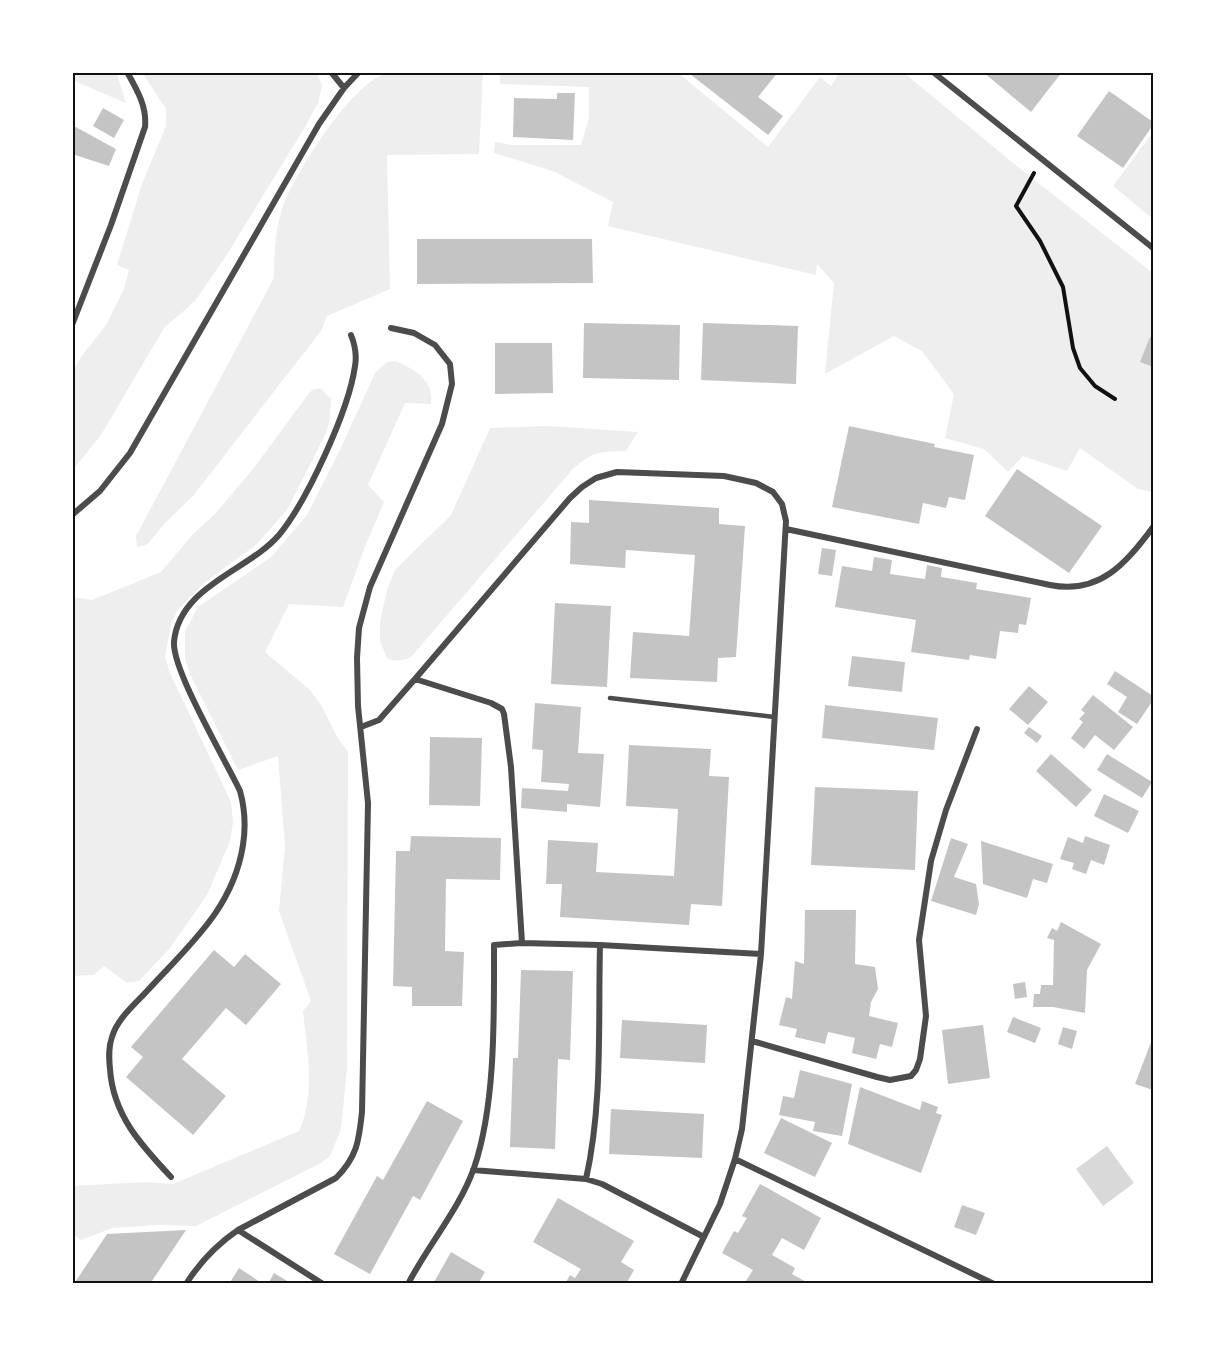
<svg xmlns="http://www.w3.org/2000/svg" width="1225" height="1356" font-family="'Work Sans',sans-serif">
  <style>
    .green { fill: #eee }
    .water { fill: #d9d9d9 }
    .building { fill: #c4c4c4 }
    .lines { fill: none; stroke-linecap: round; stroke-linejoin: round }
    .path { stroke: #111; stroke-width: 4 }
    .service { stroke: #4c4c4c; stroke-width: 4.5 }
    .minor { stroke: #4c4c4c; stroke-width: 6 }
    .neatline { fill: none; stroke: #111; stroke-width: 2 }
  </style>
  <rect width="100%" height="100%" fill="#fff"/>
  <path class="green" d="M74,72h42l10,31 -54,-23z
    M142,72h175l5,14 -4,17 -13,24 -79,129 -31,45 -31,27 -63,107 -29,36v-99l9,-15 25,-32 18,-36 5,-19 -12,-5 25,-81 24,-58v-17z
    M393,72h90l-4,82 -92,1 3,134 -63,27 -6,15 -128,165 -28,27 -18,22 -10,2 -1,-11 138,-258c0,-23 1,-46 8,-69 12,-35 62,-112 94,-131 5,-3 12,-4 17,-6z
    M500,72h177l91,75 52,-70 11,9 9,-14h63l115,95 135,106v219l-15,-3 -58,-41 -13,23 -44,-15 -15,16 -24,-23 -39,-11 9,-44 -32,-43 -28,-15 -69,38 9,-91 -17,-19 -1,11 -208,-49 5,-24 -60,-31 -59,-18 1,-11 16,3h70l8,-27v-31l-89,-3z
    M1153,132v87l-40,-33z
    M395,361c20,8 39,19 36,43l-26,-1 -37,82 16,17 -20,47 -21,58 -54,-3 -24,48 45,38 11,15 16,32 11,15 -1,317 -6,60 -11,27 -9,7 -125,63 -38,-1 -46,3 -31,12 -9,-7v-47l74,-4 27,2 126,-53c17,-37 8,-81 4,-120l8,-10 -32,-90 6,-65 -7,-90 -40,14 -47,-94 -6,-17v-28l13,-24 73,-50 36,-42 32,-63 36,-79 12,-11z
    M314,389h7l10,10 -1,21 -4,13 -39,77 -31,35 -52,38 -27,28 -6,14 -6,32 5,16 61,129 2,20 -3,19 -23,54 -37,53 -31,33 -12,2 -23,-17 -10,9 -22,1v-379l20,3 69,-28 31,-37 24,-22 37,-44 56,-76z
    M548,426l90,6 -12,19c-28,1 -33,0 -54,19l-161,187c-8,4 -15,5 -24,1l-7,-17v-19l7,-32 8,-20 56,-55 39,-87z"/>
  <path class="water" d="M1107,1146l27,37 -31,23 -27,-37z"/>
  <path class="building" d="M692,72h86l-20,25 25,19 -15,19 -78,-61z
    M983,72h79l-31,40z
    M1109,91l44,31v3l-30,43 -46,-32z
    M557,93h18l-2,47 -60,-3 1,-39 43,1z
    M103,108l21,12 -10,18 -21,-12z
    M72,125l44,24 -7,17 -37,-12 3,-10 -3,-1z
    M417,239h175l1,44 -176,1z
    M584,323l96,2 -1,55 -96,-2z
    M703,323l95,3 -2,58 -95,-4z
    M1150,337l3,1v29l-13,-5z
    M495,343h57l1,50 -58,1z
    M849,426l86,18 -1,3 40,8 -9,45 -16,-3 -3,11 -23,-5 -4,21 -87,-17z
    M1017,469l85,57 -33,47 -84,-57z
    M589,500l130,8v16l26,2 -9,131 -18,1 -1,24 -87,-4 3,-46 56,4 6,-81 -69,-5 -1,18 -55,-4 1,-42 18,1z
    M822,548l14,2 -4,26 -14,-2z
    M874,557l18,3 -2,14 35,5 2,-14 15,3 -1,9 36,6 -1,6 55,9 -5,27 -7,-1 -1,9 -18,-2 -4,28 -26,-4 -1,5 -58,-8 5,-32 -81,-13 7,-41 30,5z
    M555,603l56,3 -4,81 -56,-3z
    M852,656l53,6 -3,30 -54,-6z
    M1115,671l38,25v4l-16,24 -19,-12 9,-15 -20,-13z
    M1029,686l19,16 -20,23 -19,-16z
    M1093,695l40,32 -19,23 -19,-15 -11,14 -13,-11 12,-16 -4,-3 6,-6 -4,-3z
    M535,703l46,4 -3,46 26,1 -4,53 -33,-3v8l-46,-4 1,-20 46,3 1,-7 -28,-2 2,-32 -11,-1z
    M825,705l113,13 -4,32 -112,-12z
    M1029,727l13,9 -5,7 -13,-10z
    M430,737l52,1 -2,68 -51,-1z
    M629,745l82,4 -2,27 20,1 -7,129 -31,-2 -2,21 -129,-8 2,-33h-16l2,-44 50,3 -2,29 78,4 4,-67 -52,-3z
    M1051,754l41,36 -16,17 -40,-36z
    M1107,754l45,28 -10,16 -45,-28z
    M815,787l103,4 -3,79 -104,-5z
    M1104,794l35,17 -11,22 -34,-17z
    M411,836l90,2 -1,42 -54,-1 -1,72 19,1 -2,54h-50v-19l-19,-1 3,-135h14z
    M1085,836l25,9 -6,20 -13,-5 -5,14 -14,-5 2,-6 -14,-4 8,-22 15,6z
    M951,838l17,6 -14,33 22,7 3,20 -3,11 -45,-14z
    M981,841l72,23 -6,19 -14,-4 -6,19 -44,-14z
    M805,910h51l-1,54 20,3 3,22 -7,13 -2,14 29,7 -6,24 -12,-3 -4,15 -24,-6 3,-15 -27,-6 -3,12 -30,-7 2,-8 -18,-4 7,-28 6,2 3,-38 9,3z
    M1061,922l40,22 -14,26 -2,43 -32,-6h-20l1,-13h6l1,-9h12l1,-45 -7,-2 5,-10 5,3z
    M214,950l20,17 11,-13 36,30 -35,41 -20,-17 -44,51 44,37 -33,39 -67,-58 17,-20 -12,-10z
    M521,970l52,1 -3,89 -12,-1 -3,90 -45,-2 3,-89h5z
    M1025,982l2,15 -12,2 -2,-15z
    M1013,1017l28,11 -6,15 -28,-11z
    M622,1020l85,5 -2,38 -85,-5z
    M983,1025l7,53 -42,6 -6,-54z
    M1063,1027l14,4 -5,18 -14,-5z
    M1153,1037v53l-18,-6z
    M800,1070l52,14 -10,52 -29,-5 2,-9 -36,-7 4,-19 11,2z
    M860,1087l60,23 2,-9 16,6 -2,6 6,2 -21,58 -73,-29z
    M427,1101l36,20 -43,79 -7,-4 -43,78 -36,-20 43,-78 6,4z
    M611,1109l93,5 -2,44 -93,-4z
    M781,1118l51,25 -17,34 -51,-24z
    M760,1184l61,34 -17,32 -22,-12 -10,17 23,13 -3,6 18,10h-66l9,-14 -31,-17 12,-22 4,2 9,-15 -5,-2z
    M558,1198l76,43 -13,21 13,8 -8,14h-61l5,-9 5,3 6,-9 -48,-27z
    M962,1205l23,8 -9,22 -22,-8z
    M186,1230l-36,54h-76l33,-50z
    M451,1252l34,20 -7,12h-45z
    M239,1268l24,16h-34z
    M274,1273l18,11h-24z"/>
  <g class="lines">
    <path class="path" d="M1034,173l-18,33 24,35 23,46 10,61 7,20 15,18 20,13"/>
    <path class="service" d="M610,698l164,19"/>
    <path class="minor" d="M331,72l13,16
      M933,72l220,176
      M72,325l39,-100 34,-98c2,-21 -8,-37 -18,-55
      M72,515l28,-24 30,-38 189,-329 25,-36 15,-16
      M786,529l264,56c49,10 77,-22 103,-58
      M361,727l18,-7 36,-41
      M522,943l78,2c-2,78 3,158 -14,234
      M600,945l161,9
      M752,1041l125,36 13,3 21,-4 5,-6 4,-11 6,-43 -7,-76 12,-79 15,-51 31,-81
      M735,1159l259,125
      M473,1170l113,9 16,5 102,53
      M171,1177c-30,-32 -58,-62 -61,-108 -1,-10 -2,-21 2,-32 5,-18 23,-33 35,-46 42,-46 86,-82 96,-146 3,-19 2,-36 -3,-54 -14,-30 -68,-121 -66,-149 5,-56 74,-71 105,-107 28,-34 70,-125 76,-169 2,-11 0,-21 -4,-31
      M238,1230l85,54
      M186,1284c14,-22 30,-39 52,-54l98,-52c21,-21 23,-37 26,-66l6,-309 -10,-97 -1,-48 2,-30 11,-41 72,-163 10,-40 -2,-20 -15,-19 -21,-12 -23,-5
      M408,1284c20,-39 51,-74 66,-116 22,-64 20,-154 20,-223l28,-2 -11,-176 -7,-53 -2,-5 -11,-6 -76,-24 155,-181 12,-11 14,-9 21,-6 107,4 32,7 17,9 9,12 4,17 -25,433 -19,175 -7,30 -15,45 -39,80"/>
  </g>
  <rect width="1225" height="1356" fill="none" stroke="#ffffff" stroke-width="147"/>
  <rect x="74" y="74" width="1078" height="1208" class="neatline"/>
</svg>
